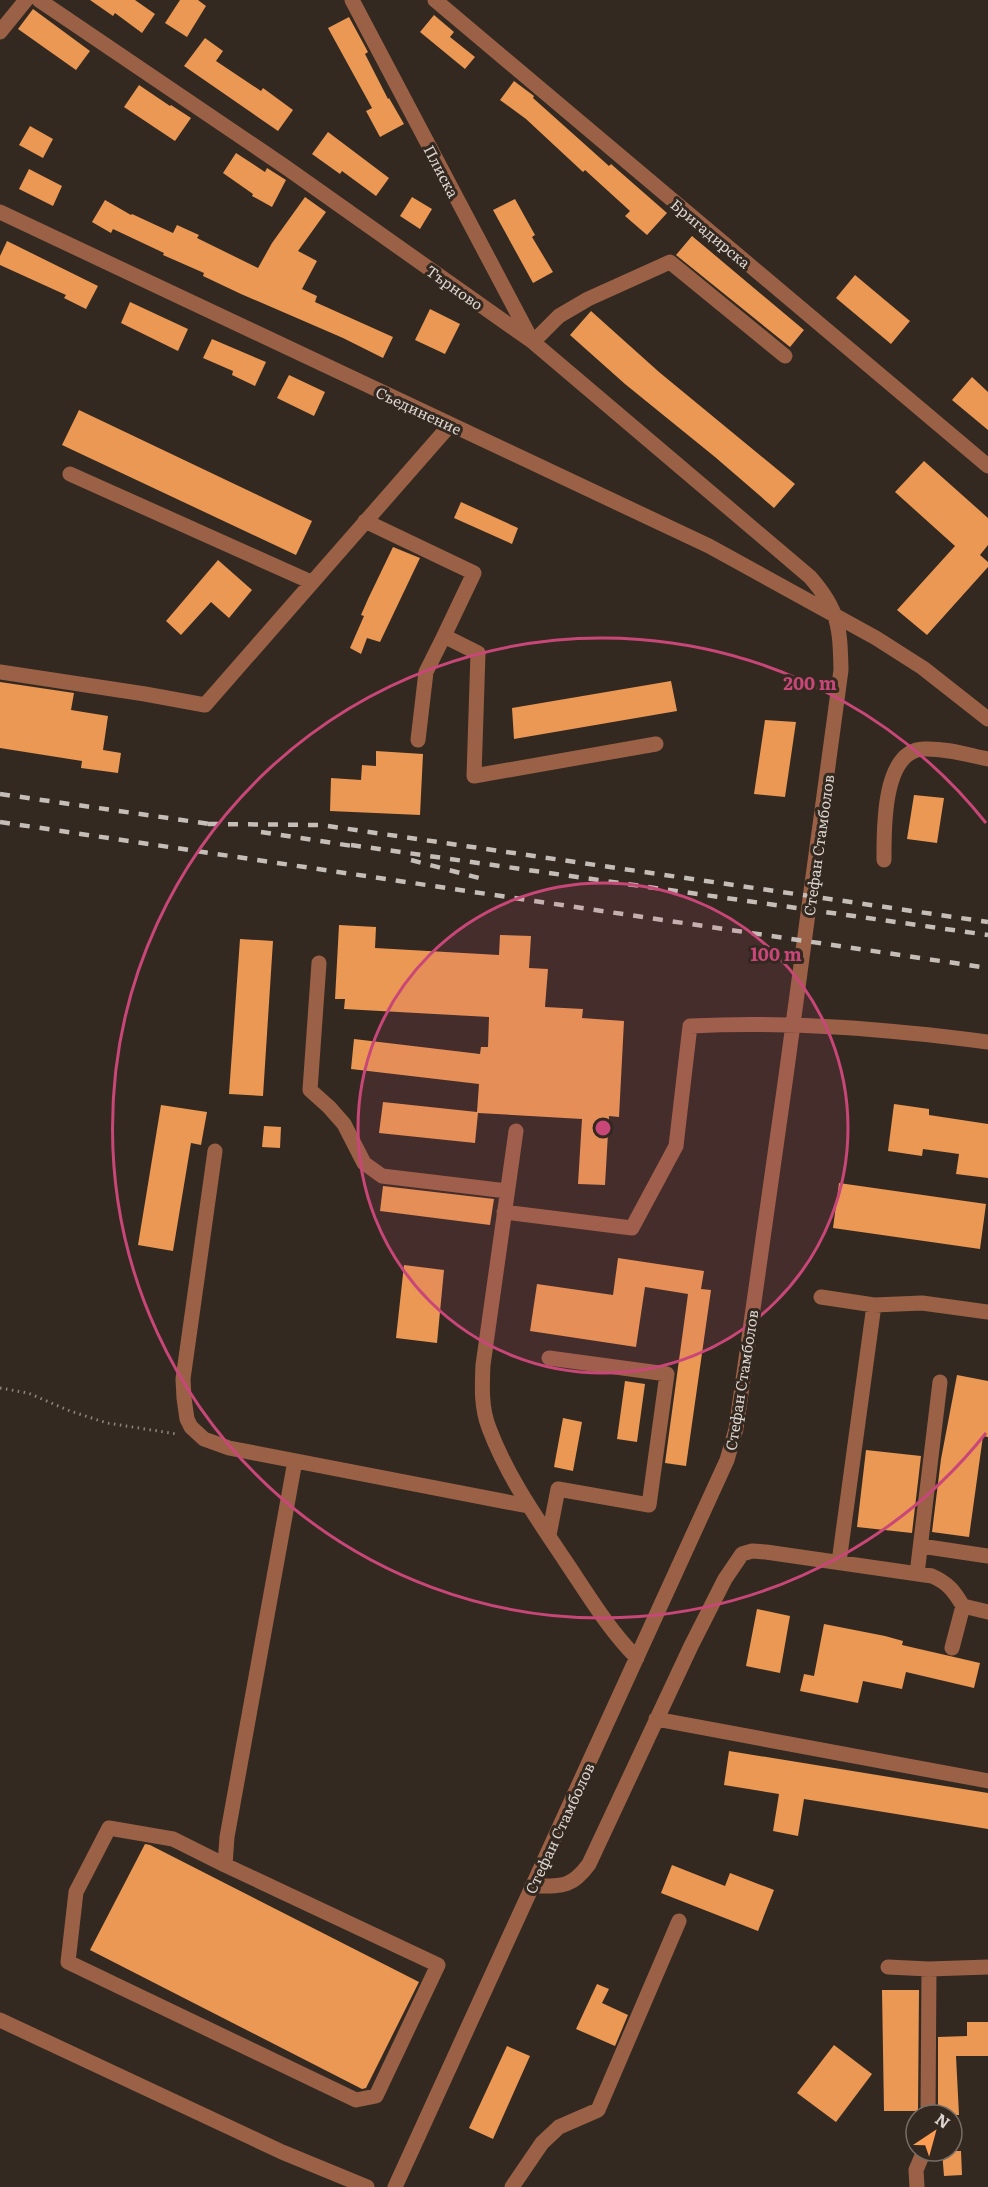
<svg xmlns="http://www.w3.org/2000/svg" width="988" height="2187" font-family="Literata,serif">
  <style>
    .building { fill: #ea9854 }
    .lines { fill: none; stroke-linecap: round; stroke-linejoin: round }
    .path { stroke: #8e857e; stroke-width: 3; stroke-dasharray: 1.5 4.5; stroke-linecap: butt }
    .minor { stroke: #9b6146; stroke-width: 15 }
    .rail { stroke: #c5bdb7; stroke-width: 4.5; stroke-dasharray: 10 10; stroke-linecap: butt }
    .ring { fill: none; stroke: #c84778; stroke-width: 3 }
    .labels { text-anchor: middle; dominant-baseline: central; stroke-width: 6; stroke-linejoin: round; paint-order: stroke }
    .street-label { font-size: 15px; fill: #dbd3ce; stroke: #342920 }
    .centre { fill: #c84778; stroke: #342920; stroke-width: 3 }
    .ring-label { font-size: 18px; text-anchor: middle; font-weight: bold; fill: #c84778; stroke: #342920; stroke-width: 6; stroke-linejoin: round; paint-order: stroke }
  </style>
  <rect width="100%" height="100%" fill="#342920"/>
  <path class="building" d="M90,0h45l20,14 -13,19 -27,-20 -2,3z
    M180,0h18l8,6 -19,31 -22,-14z
    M33,9l57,42 -14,19 -58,-41z
    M434,15l20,17 -4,5 25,20 -10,12 -45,-37z
    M349,17l19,35 -3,2 23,45 1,-1 15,26 -24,13 -14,-26 6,-3 -44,-80z
    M205,38l18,13 -7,10 45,30 2,-3 30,22 -15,21 -94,-65z
    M514,81l20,15 -1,2 76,68 2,-2 56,49 -20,22 -22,-19 5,-5 -45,-41 -2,2 -57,-53 -26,-19z
    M139,85l31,21 1,-1 20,13 -16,23 -51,-34z
    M30,126l23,13 -10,19 -24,-13z
    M328,132l61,46 -13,18 -34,-25 -2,3 -28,-20z
    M236,153l29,19 2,-4 19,12 -14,27 -20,-11 1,-2 -30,-21z
    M29,169l33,17 -9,20 -34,-17z
    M305,197l21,15 -28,39 19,10 -15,28 15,7 -2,6 78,35 -10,21 -40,-20 -102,-44 -38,-18 1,-3 -41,-18 1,-2 -51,-24 -2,4 -19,-11 13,-22 26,15 1,-1 41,19 4,-8 22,10 -2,3 61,30 14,-25z
    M412,197l20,12 -12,20 -20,-13z
    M515,199l20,36 -3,2 21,35 -20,11 -40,-73z
    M692,236l112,94 -14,17 -114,-92z
    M7,241l91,45 -12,23 -22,-11 2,-3 -66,-30v-9z
    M855,275l55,46 -19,23 -55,-46z
    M130,302l58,27 -10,22 -57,-28z
    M430,309l30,15 -15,30 -30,-14z
    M591,311l68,61 136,112 -21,24 -59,-51 -90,-73 -55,-49z
    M212,339l54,23 -11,24 -23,-11 1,-4 -30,-13z
    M289,375l36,17 -11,24 -37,-18z
    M972,377l16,15v38l-36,-30z
    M79,410l233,111 -16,34 -234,-110z
    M924,461l64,57v27l-8,10 8,7v5l-61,68 -30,-25 58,-64 -60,-54z
    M461,502l57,26 -6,16 -58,-26z
    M393,547l27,11 -40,84 -13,-4 -6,16 -11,-6 14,-32 -3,-1 7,-16z
    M218,560l34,30 -23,28 -18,-16 -30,33 -15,-14z
    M671,681l6,30 -163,28 -2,-31z
    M0,682l74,11 -3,17 37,6 -5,34 18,3 -3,20 -37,-5 1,-7 -82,-13z
    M765,720l31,2 -11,75 -31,-3z
    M376,751l47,3 -3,61 -90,-4 1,-33 30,2 1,-15 14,1z
    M914,795l30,3 -7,45 -30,-4z
    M339,925l37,2 -1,21 124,7 1,-20 31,1 -2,32 19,1 -3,38 38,2 -1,9 42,3 -5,96 -10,-1 -4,69 -27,-1 4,-65 -104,-6 -3,30 -96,-10 4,-31 94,10 2,-28 -128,-15 3,-30 126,15 1,-7h7l1,-30 -145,-8 1,-10h-10z
    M240,939l33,2 -10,155 -34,-2z
    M894,1104l35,5v6l59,9v54l-32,-4 3,-20 -36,-5 -1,7 -34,-5z
    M161,1105l46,7 -6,33 -10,-2 -18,108 -35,-6z
    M264,1126l17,1 -1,21 -18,-1z
    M839,1183l147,21 -6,45 -147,-21z
    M383,1186l111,13 -4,26 -110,-14z
    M618,1258l86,13 -3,18 10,1 -25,176 -21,-3 23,-169 -43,-7 -9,60 -106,-16 7,-47 76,11z
    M404,1265l40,5 -7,73 -41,-5z
    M957,1375l31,6v56l-5,-1 -14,101 -37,-5 9,-73z
    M625,1381l20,3 -8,58 -20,-3z
    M563,1418l19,4 -9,49 -19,-4z
    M866,1450l55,6 -9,77 -55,-6z
    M757,1609l33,7 -10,57 -34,-7z
    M824,1624l61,12 18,5 -1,4 78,18 -6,25 -68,-16 -4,17 -39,-8 -5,22 -58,-12 4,-17 10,2z
    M729,1751l259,42v36l-184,-30 -6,37 -25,-5 6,-37 -55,-9z
    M145,1844l5,1 269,137 -53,106 -4,1 -272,-139z
    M672,1865l53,21 5,-13 44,17 -16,41 -97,-38z
    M597,1984l12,5 -7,14 26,12 -13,31 -39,-17z
    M882,1990h37l-1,121h-34z
    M967,2022h21v34h-32l3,59h-19v-4h-2v-74l29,-1z
    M834,2045l38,29 -36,48 -39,-29z
    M507,2046l23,10 -37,83 -24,-11z
    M942,2151h19l1,24 -18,1z"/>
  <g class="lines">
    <path class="path" d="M0,1388l28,5 42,18 37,12 70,11"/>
    <path class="minor" d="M39,0l245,166 249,176 277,235c29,33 30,50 31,93l-55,406 -50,353 -9,31 -332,727
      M352,0l179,339
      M435,0l553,466
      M0,32l26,-32
      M0,212l709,334 167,92 47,30 65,51
      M533,342l26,-26 29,-17 82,-37 115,94
      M70,474l241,108
      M365,521l109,52 -30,63 34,17 -4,123 182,-32
      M0,672l145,22 60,11 245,-280
      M418,740l8,-68 18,-36
      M884,860c0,-29 -2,-110 40,-111 22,-1 44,6 64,10
      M319,963l-9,127 19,17 15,17 20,39 18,13 125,15
      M516,1131l-33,234c-1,21 -2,43 6,63 18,48 47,89 75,131 23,34 44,70 73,99
      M215,1151l-32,228 1,19 3,21 4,8 13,12 25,9 299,58
      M504,1212l128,16 44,-82 14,-120c101,-5 198,3 298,16
      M821,1297l53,8 48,-2 66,9
      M549,1358l118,16 -18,131 -91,-16 -9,46
      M921,1546l67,10
      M839,1562l35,-257
      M917,1574l23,-192
      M952,1648l11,-42
      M656,1719l332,62
      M225,1865l-52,-26 -64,-11 -33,64 -8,70 288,138 20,-4 62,-131 -213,-100 2,-28 68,-376
      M532,1886c28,0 39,3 57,-22l102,-218 34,-67 17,-25 10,-3 14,1 166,24c16,7 22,15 31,30l25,6
      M888,1967l41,2 -1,146
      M929,1969l59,-2
      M0,2020l282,132 85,35
      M512,2187l30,-44 17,-16 39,-17 81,-189
      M917,2187l-1,-17 8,-19"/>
    <path class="rail" d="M0,794l217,31
      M0,822l988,146
      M208,824l113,1 667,97
      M261,832l98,15
      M351,845l637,90
      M411,860l72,19"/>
  </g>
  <circle cx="603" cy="1128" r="245" fill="#c84778" fill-opacity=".12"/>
  <g class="ring">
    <circle cx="603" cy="1128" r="245"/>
    <path d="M986 1433A490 490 0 1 1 986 823"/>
  </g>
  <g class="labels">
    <g class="street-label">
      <text transform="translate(442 171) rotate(62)">Плиска</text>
      <text transform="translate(711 233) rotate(40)">Бригадирска</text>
      <text transform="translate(455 287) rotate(35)">Търново</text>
      <text transform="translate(419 410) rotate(25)">Съединение</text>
      <text transform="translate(818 845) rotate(-82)">Стефан Стамболов</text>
      <text transform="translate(741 1380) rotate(-81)">Стефан Стамболов</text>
      <text transform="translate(559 1828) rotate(-65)">Стефан Стамболов</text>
    </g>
  </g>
  <circle cx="603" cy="1128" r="9" class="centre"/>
  <g class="ring-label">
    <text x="810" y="690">200 m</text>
    <text x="776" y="961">100 m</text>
  </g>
  <g transform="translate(934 2133) rotate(36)"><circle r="28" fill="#342920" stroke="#776d66" stroke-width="1.5"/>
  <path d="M0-4.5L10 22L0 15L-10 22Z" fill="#fc9d53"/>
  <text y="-9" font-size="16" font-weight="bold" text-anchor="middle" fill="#dbd3ce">N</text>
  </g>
</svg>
